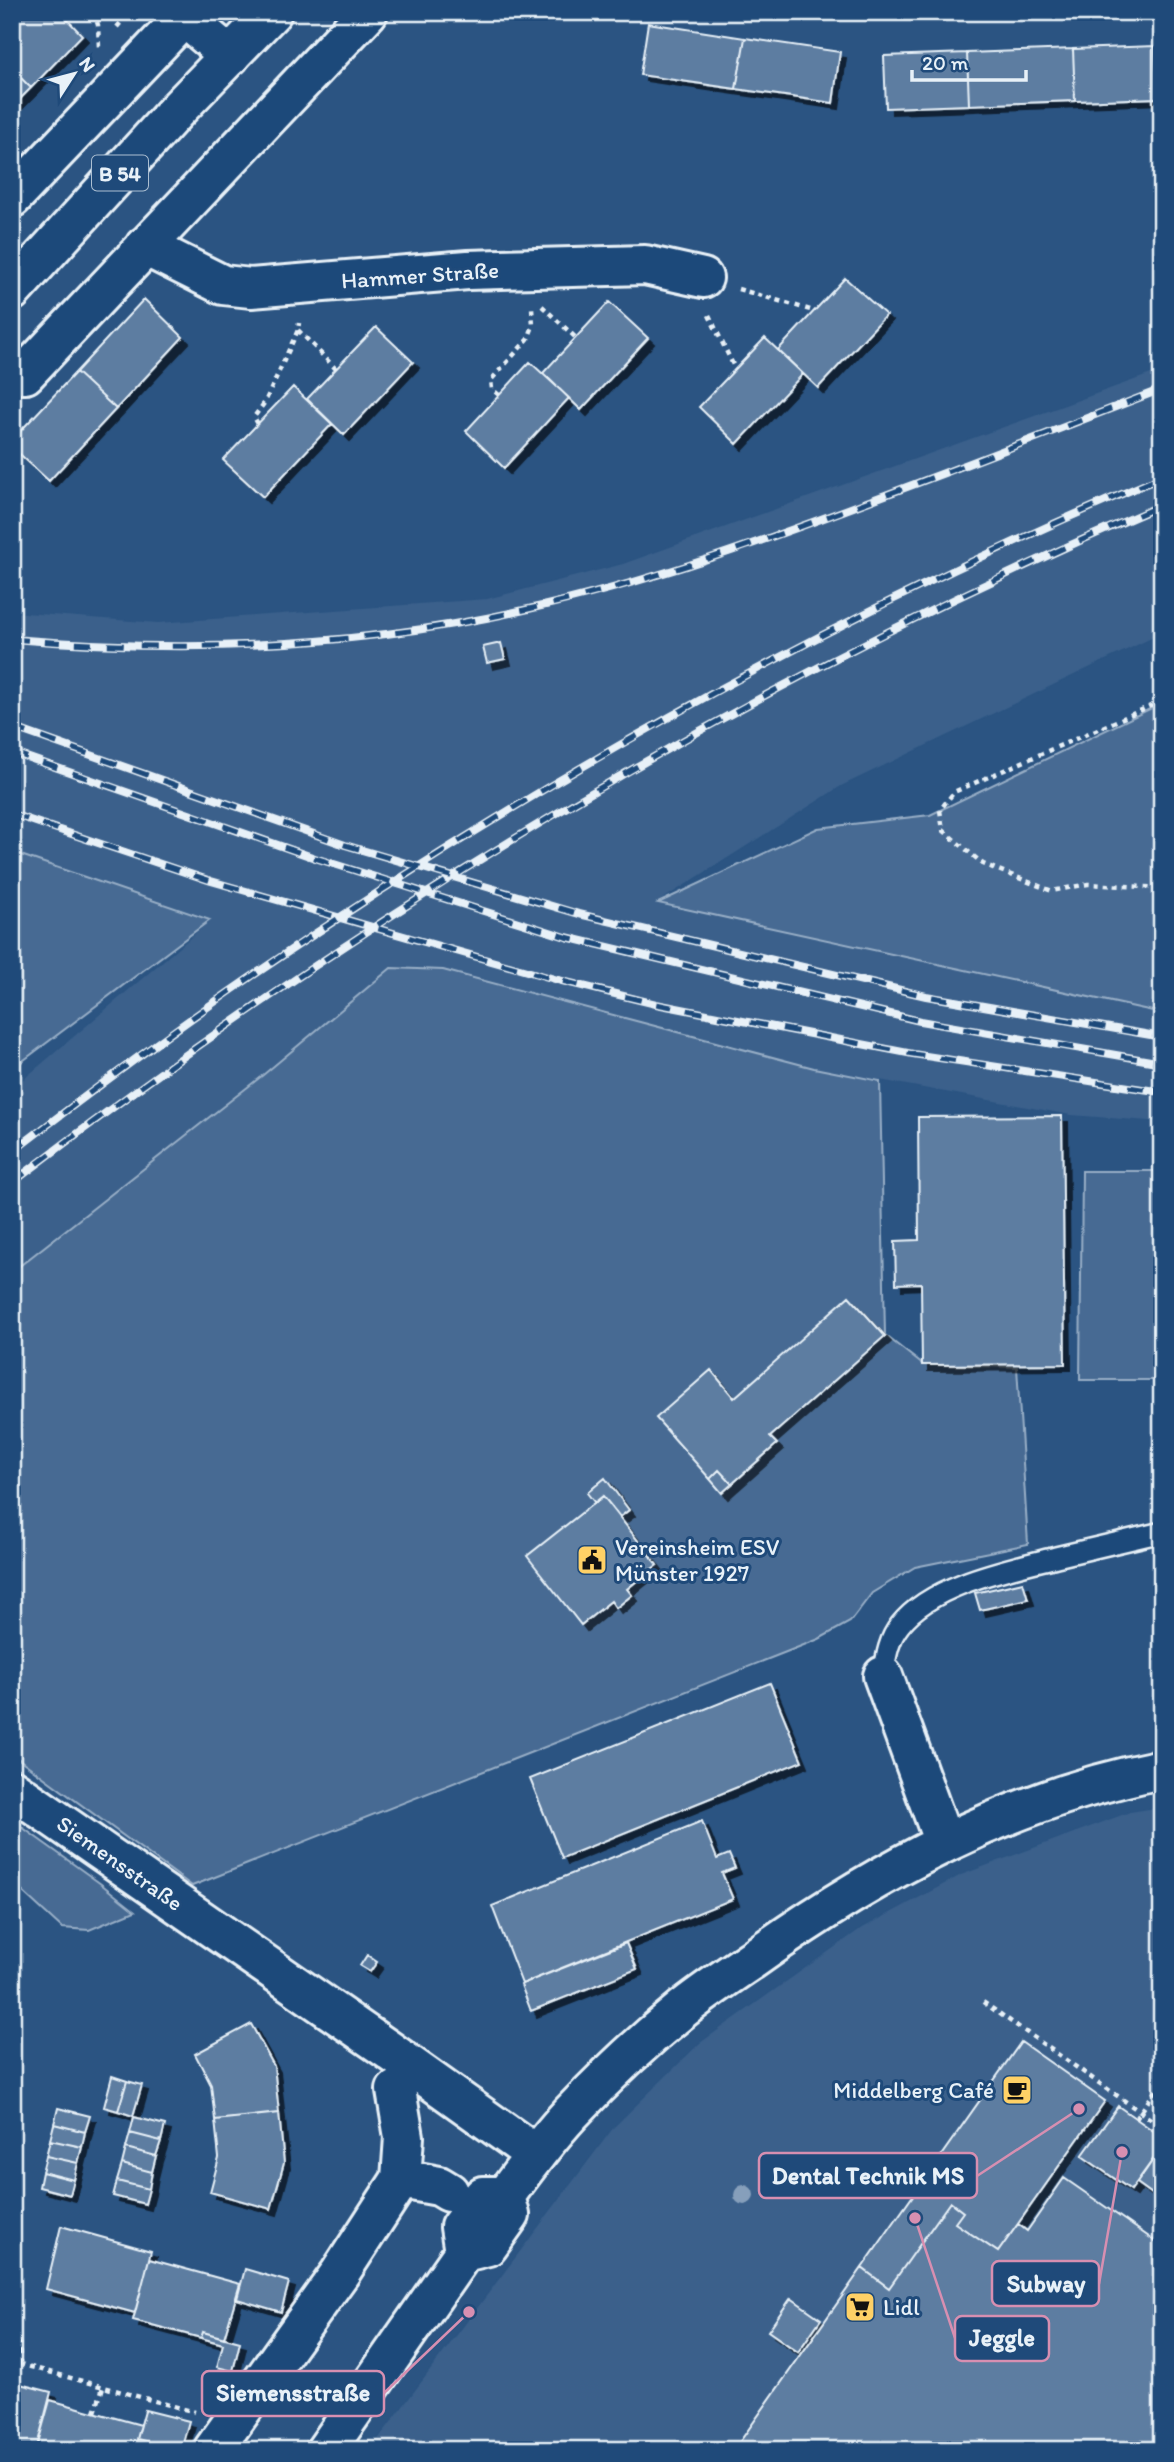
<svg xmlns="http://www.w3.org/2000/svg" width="1174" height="2462" font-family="Itim,sans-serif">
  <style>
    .built { fill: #3a608b }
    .green { fill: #476b93; stroke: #98aec6; stroke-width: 2 }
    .building { fill: #5d7da1; stroke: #e8f1f8; stroke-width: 2; filter: url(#shadow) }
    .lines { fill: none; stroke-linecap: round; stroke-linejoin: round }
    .lane-casing { stroke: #e8f1f8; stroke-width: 24 }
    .street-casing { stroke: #e8f1f8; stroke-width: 44 }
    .secondary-casing { stroke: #e8f1f8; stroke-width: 44 }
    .primary-casing { stroke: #e8f1f8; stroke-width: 44 }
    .path { stroke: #e8f1f8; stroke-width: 4.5; stroke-dasharray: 5 5; stroke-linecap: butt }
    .lane { stroke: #1f4a7a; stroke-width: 19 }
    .street { stroke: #1f4a7a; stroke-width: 38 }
    .secondary { stroke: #1f4a7a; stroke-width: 38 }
    .primary { stroke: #1f4a7a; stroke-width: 38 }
    .rail-casing { stroke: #e8f1f8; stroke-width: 8 }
    .rail { stroke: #1f4a7a; stroke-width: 5; stroke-dasharray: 16; stroke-linecap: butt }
    .tree { fill: #869fbb }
    .labels { text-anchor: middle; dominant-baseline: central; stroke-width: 6; stroke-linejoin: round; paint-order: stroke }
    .shield { fill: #1f4a7a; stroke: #acbfd2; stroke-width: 2 }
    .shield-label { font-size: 21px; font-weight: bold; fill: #e8f1f8 }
    .street-label { font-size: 23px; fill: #e8f1f8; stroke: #1f4a7a }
    .poi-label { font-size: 23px; fill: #e8f1f8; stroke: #1f4a7a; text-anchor: start }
    .leader { fill: none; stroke: #d78fb1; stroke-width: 2.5 }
    .callout-dot { fill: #d78fb1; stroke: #1f4a7a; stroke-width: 2.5 }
    .callout { fill: #1f4a7a; stroke: #d78fb1; stroke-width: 2.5 }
    .callout-label { font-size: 24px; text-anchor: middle; font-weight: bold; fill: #e8f1f8 }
  </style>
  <defs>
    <filter id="shadow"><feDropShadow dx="6" dy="6" stdDeviation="0" flood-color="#0009"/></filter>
  </defs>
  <rect width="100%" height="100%" fill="#2b5482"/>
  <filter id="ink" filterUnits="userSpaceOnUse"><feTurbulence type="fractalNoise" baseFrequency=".0143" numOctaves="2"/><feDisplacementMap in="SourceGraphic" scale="14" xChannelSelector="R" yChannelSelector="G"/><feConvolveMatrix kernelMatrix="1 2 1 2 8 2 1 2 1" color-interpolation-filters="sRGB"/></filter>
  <g filter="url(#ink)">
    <path class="built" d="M1162,370v263l-321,153 -183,116 504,111v109l-91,-7 -257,-47 -371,-98 -52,-2 -128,107 -251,197v-183l198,-168 -198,-69v-240l146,11 329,-24 136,-35z
      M1162,1807v643h-792l244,-323 86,-84 159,-113 102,-55 169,-63z"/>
    <path class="green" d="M1162,703v310l-504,-110 160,-75 112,-13z
      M12,852l198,68 -198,149z
      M391,968l52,2 371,98 66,13 5,254 38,30 94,2 11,177 -113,23 -43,26 -22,29 -31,17 -627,247 -180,-132v-482l251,-197z
      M1082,1171h80v209h-82z
      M12,1820l89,64 34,27 -46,19 -27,-2 -50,-46z"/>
    <path class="building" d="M12,12h48l22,23 -51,53 -19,-19z
      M648,23l97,15 -9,51 -96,-14z
      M745,38l95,14 -7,51 -97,-14z
      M1155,46l2,52 -82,3 -2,-52z
      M1073,49l2,52 -106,4 -2,-52z
      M967,53l2,52 -83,3 -2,-52z
      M12,69l19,19 -19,19z
      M845,278l41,37 -68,73 -40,-38z
      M144,299l39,38 -67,72 -40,-37z
      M609,302l39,36 -67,72 -38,-37z
      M376,327l37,35 -69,73 -37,-36z
      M765,338l38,36 -66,70 -38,-37z
      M530,362l39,36 -65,70 -38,-37z
      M76,372l40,37 -67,72 -37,-34v-7z
      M293,387l39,37 -69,73 -40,-37z
      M501,643l4,16 -18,4 -4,-16z
      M1062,1116l3,248 -143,1 -1,-82 -25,1 -1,-43 24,-1 -1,-123z
      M849,1296l36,40 -115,101 7,7 -45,40 -13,-14 -9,9 -54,-61 55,-48 23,28z
      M719,1470l13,14 -10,9 -12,-14z
      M605,1478l24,32 -9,7 -17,-21 -8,7 -8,-10z
      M603,1496l54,69 -30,24 5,6 -16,13 -5,-7 -30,24 -54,-69z
      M1023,1582l5,17 -48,11 -5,-17z
      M770,1683l32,78 -240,97 -32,-79z
      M702,1821l15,38 12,-5 6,14 -13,5 11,26 -211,85 -30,-78z
      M626,1943l11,26 -106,42 -10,-26 1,-1z
      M367,1955l10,7 -7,10 -10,-6z
      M251,2024l23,42 5,47 -64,7 -4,-35 -16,-31z
      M1021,2042l84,59 -107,151 -43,-29 8,-11 -13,-10 -61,86 -27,-20z
      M112,2076l15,5 -9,30 -14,-4z
      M127,2081l15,4 -9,31 -15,-5z
      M1118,2106l44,31v10l-31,43 -49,-34z
      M58,2108l32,8 -5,16 -31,-8z
      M279,2113l5,50 -13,46 -61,-17 9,-34 -4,-38z
      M134,2117l31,8 -4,16 -31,-8z
      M54,2124l31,8 -3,15 -32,-7z
      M130,2133l31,8 -5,15 -30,-8z
      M50,2140l32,7 -4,16 -32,-7z
      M1162,2147v54l-25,-18z
      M126,2148l30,8 -4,16 -30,-8z
      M46,2156l32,7 -4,17 -32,-8z
      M122,2164l30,8 -3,17 -32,-8z
      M42,2172l32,8 -4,15 -31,-8z
      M1064,2178l98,68v204h-428l128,-182 27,20 61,-86 13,10 -8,11 43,29 20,-28 9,7z
      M117,2181l32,8 -4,15 -32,-8z
      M61,2226l90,25 -16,62 -89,-24z
      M149,2259l91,25 -16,54 -21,-6 -2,6 -68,-18z
      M245,2269l44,13 -8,30 -44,-13z
      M791,2298l30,21 -23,33 -30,-21z
      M203,2332l37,10 -7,29 -16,-4 6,-23 -22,-6z
      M12,2382l39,10 -15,58 -24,-1z
      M50,2400l91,25 -7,25h-98z
      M145,2410l44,11 -8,29 -44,-11z"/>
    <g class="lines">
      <g class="lane-casing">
        <path id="lane" d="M883,1676c3,-18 5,-36 17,-51 32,-41 108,-56 156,-68 35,-8 71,-17 106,-25"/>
      </g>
      <g class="street-casing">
        <path id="street" d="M145,246l78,39 28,3 217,-18 177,-5 58,13
          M12,374h13l343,-362
          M883,1676l61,167
          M12,1789l378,262 146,104
          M401,2179l38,7 10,6
          M464,2252l-4,-25 23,-31h22
          M213,2450l127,-177 61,-94 3,-42 -8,-47
          M326,2450l138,-198 24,-6 22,-31 -5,-19c21,-29 42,-57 66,-83 34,-36 71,-71 108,-101 23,-19 49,-36 74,-53 123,-88 259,-161 409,-190"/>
      </g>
      <g class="secondary-casing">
        <path id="secondary" d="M178,12l52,44"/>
      </g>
      <g class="primary-casing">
        <path id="primary" d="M12,198l177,-186
          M12,291l165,-181 95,-98"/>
      </g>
      <path class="path" d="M94,12l4,13 1,23
        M117,27l13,-15
        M738,289l76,22
        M542,306l34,32
        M709,315l26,54
        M298,330l38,39
        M499,395l-7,-6 -1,-9 37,-41 5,-13 -1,-19
        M258,424l-4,-7 11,-15 33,-72 1,-7
        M1162,701l-208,91 -14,18 3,20 40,34 69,27 36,-7 74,4
        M983,2002l179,125
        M1136,2119l26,-38
        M12,2332l7,12 1,20
        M12,2371l8,-7 175,48
        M95,2412l8,-25"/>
      <use href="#lane" class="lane"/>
      <use href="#street" class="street"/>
      <use href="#secondary" class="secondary"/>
      <use href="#primary" class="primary"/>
      <g class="rail-casing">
        <path id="rail" d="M12,639c170,14 345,9 512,-29 125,-27 245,-71 364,-116 92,-34 183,-70 274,-105
          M12,727l333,118 234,69 347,82 236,41
          M12,752l303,106 251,79 354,84 242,42
          M12,814l199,67 347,99 98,24 257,50 249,38
          M12,1152c77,-59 154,-117 233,-171 287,-197 596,-370 917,-504
          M12,1183c354,-271 739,-503 1150,-678"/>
      </g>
      <use href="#rail" class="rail"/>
    </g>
    <circle class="tree" cx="744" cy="2195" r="10"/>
  </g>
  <defs>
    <g id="civic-square" transform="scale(1.575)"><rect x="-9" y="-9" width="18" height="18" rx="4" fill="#ffd166" stroke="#1f4a7a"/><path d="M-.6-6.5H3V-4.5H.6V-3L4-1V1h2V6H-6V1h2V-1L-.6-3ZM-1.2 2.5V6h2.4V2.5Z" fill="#111"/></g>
    <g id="cafe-square" transform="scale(1.575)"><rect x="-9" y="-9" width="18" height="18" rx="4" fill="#ffd166" stroke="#1f4a7a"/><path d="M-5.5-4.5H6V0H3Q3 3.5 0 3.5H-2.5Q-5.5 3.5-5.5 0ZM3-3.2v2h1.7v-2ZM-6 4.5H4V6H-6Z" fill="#111"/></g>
    <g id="supermarket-square" transform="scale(1.575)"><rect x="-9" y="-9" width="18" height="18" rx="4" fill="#ffd166" stroke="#1f4a7a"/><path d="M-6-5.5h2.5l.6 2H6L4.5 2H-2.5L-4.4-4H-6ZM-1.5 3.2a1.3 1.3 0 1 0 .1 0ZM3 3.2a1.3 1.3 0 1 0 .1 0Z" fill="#111"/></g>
  </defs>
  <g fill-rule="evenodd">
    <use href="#civic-square" x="592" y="1560"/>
    <use href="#cafe-square" x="1017" y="2090"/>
    <use href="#supermarket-square" x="860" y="2307"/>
  </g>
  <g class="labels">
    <rect class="shield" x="92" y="155.5" width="56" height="35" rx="5"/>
    <g class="shield-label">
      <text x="120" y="173">B 54</text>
    </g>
    <g class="street-label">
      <text transform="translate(420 275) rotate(-4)">Hammer Straße</text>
      <text transform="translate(120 1863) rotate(35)">Siemensstraße</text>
    </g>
    <g class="poi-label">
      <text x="615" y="1547">Vereinsheim ESV<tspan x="615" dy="26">Münster 1927</tspan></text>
      <text x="994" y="2090" text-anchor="end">Middelberg Café</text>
      <text x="883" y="2307">Lidl</text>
    </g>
  </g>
  <path class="leader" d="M1079 2109L977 2176M1122 2152L1099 2284M915 2218L955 2338M469 2312L384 2393"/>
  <g class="callout-dot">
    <circle cx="1079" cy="2109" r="7"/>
    <circle cx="1122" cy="2152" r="7"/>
    <circle cx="915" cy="2218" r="7"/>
    <circle cx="469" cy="2312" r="7"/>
  </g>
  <g class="callout">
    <rect x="759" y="2153" width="218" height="45" rx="7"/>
    <rect x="992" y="2261" width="107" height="45" rx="7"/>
    <rect x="955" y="2316" width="94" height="45" rx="7"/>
    <rect x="202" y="2371" width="182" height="45" rx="7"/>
  </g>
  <g class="callout-label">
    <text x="868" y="2184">Dental Technik MS</text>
    <text x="1046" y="2292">Subway</text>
    <text x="1002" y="2346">Jeggle</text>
    <text x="293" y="2401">Siemensstraße</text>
  </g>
  <rect width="1174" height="2462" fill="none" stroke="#1f4a7a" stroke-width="42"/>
  <rect x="21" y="21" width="1132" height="2420" fill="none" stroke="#e8f1f8" stroke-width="2.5" filter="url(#ink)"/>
  <g transform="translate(74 74) rotate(54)" stroke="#1f4a7a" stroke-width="5" paint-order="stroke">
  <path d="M0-5L12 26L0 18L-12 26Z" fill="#e8f1f8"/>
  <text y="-10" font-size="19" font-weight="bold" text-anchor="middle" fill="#e8f1f8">N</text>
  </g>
  <path d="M912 70v10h114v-10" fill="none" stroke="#e8f1f8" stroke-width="3.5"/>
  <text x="922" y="70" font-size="21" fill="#e8f1f8" stroke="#1f4a7a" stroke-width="5" paint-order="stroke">20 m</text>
</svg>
